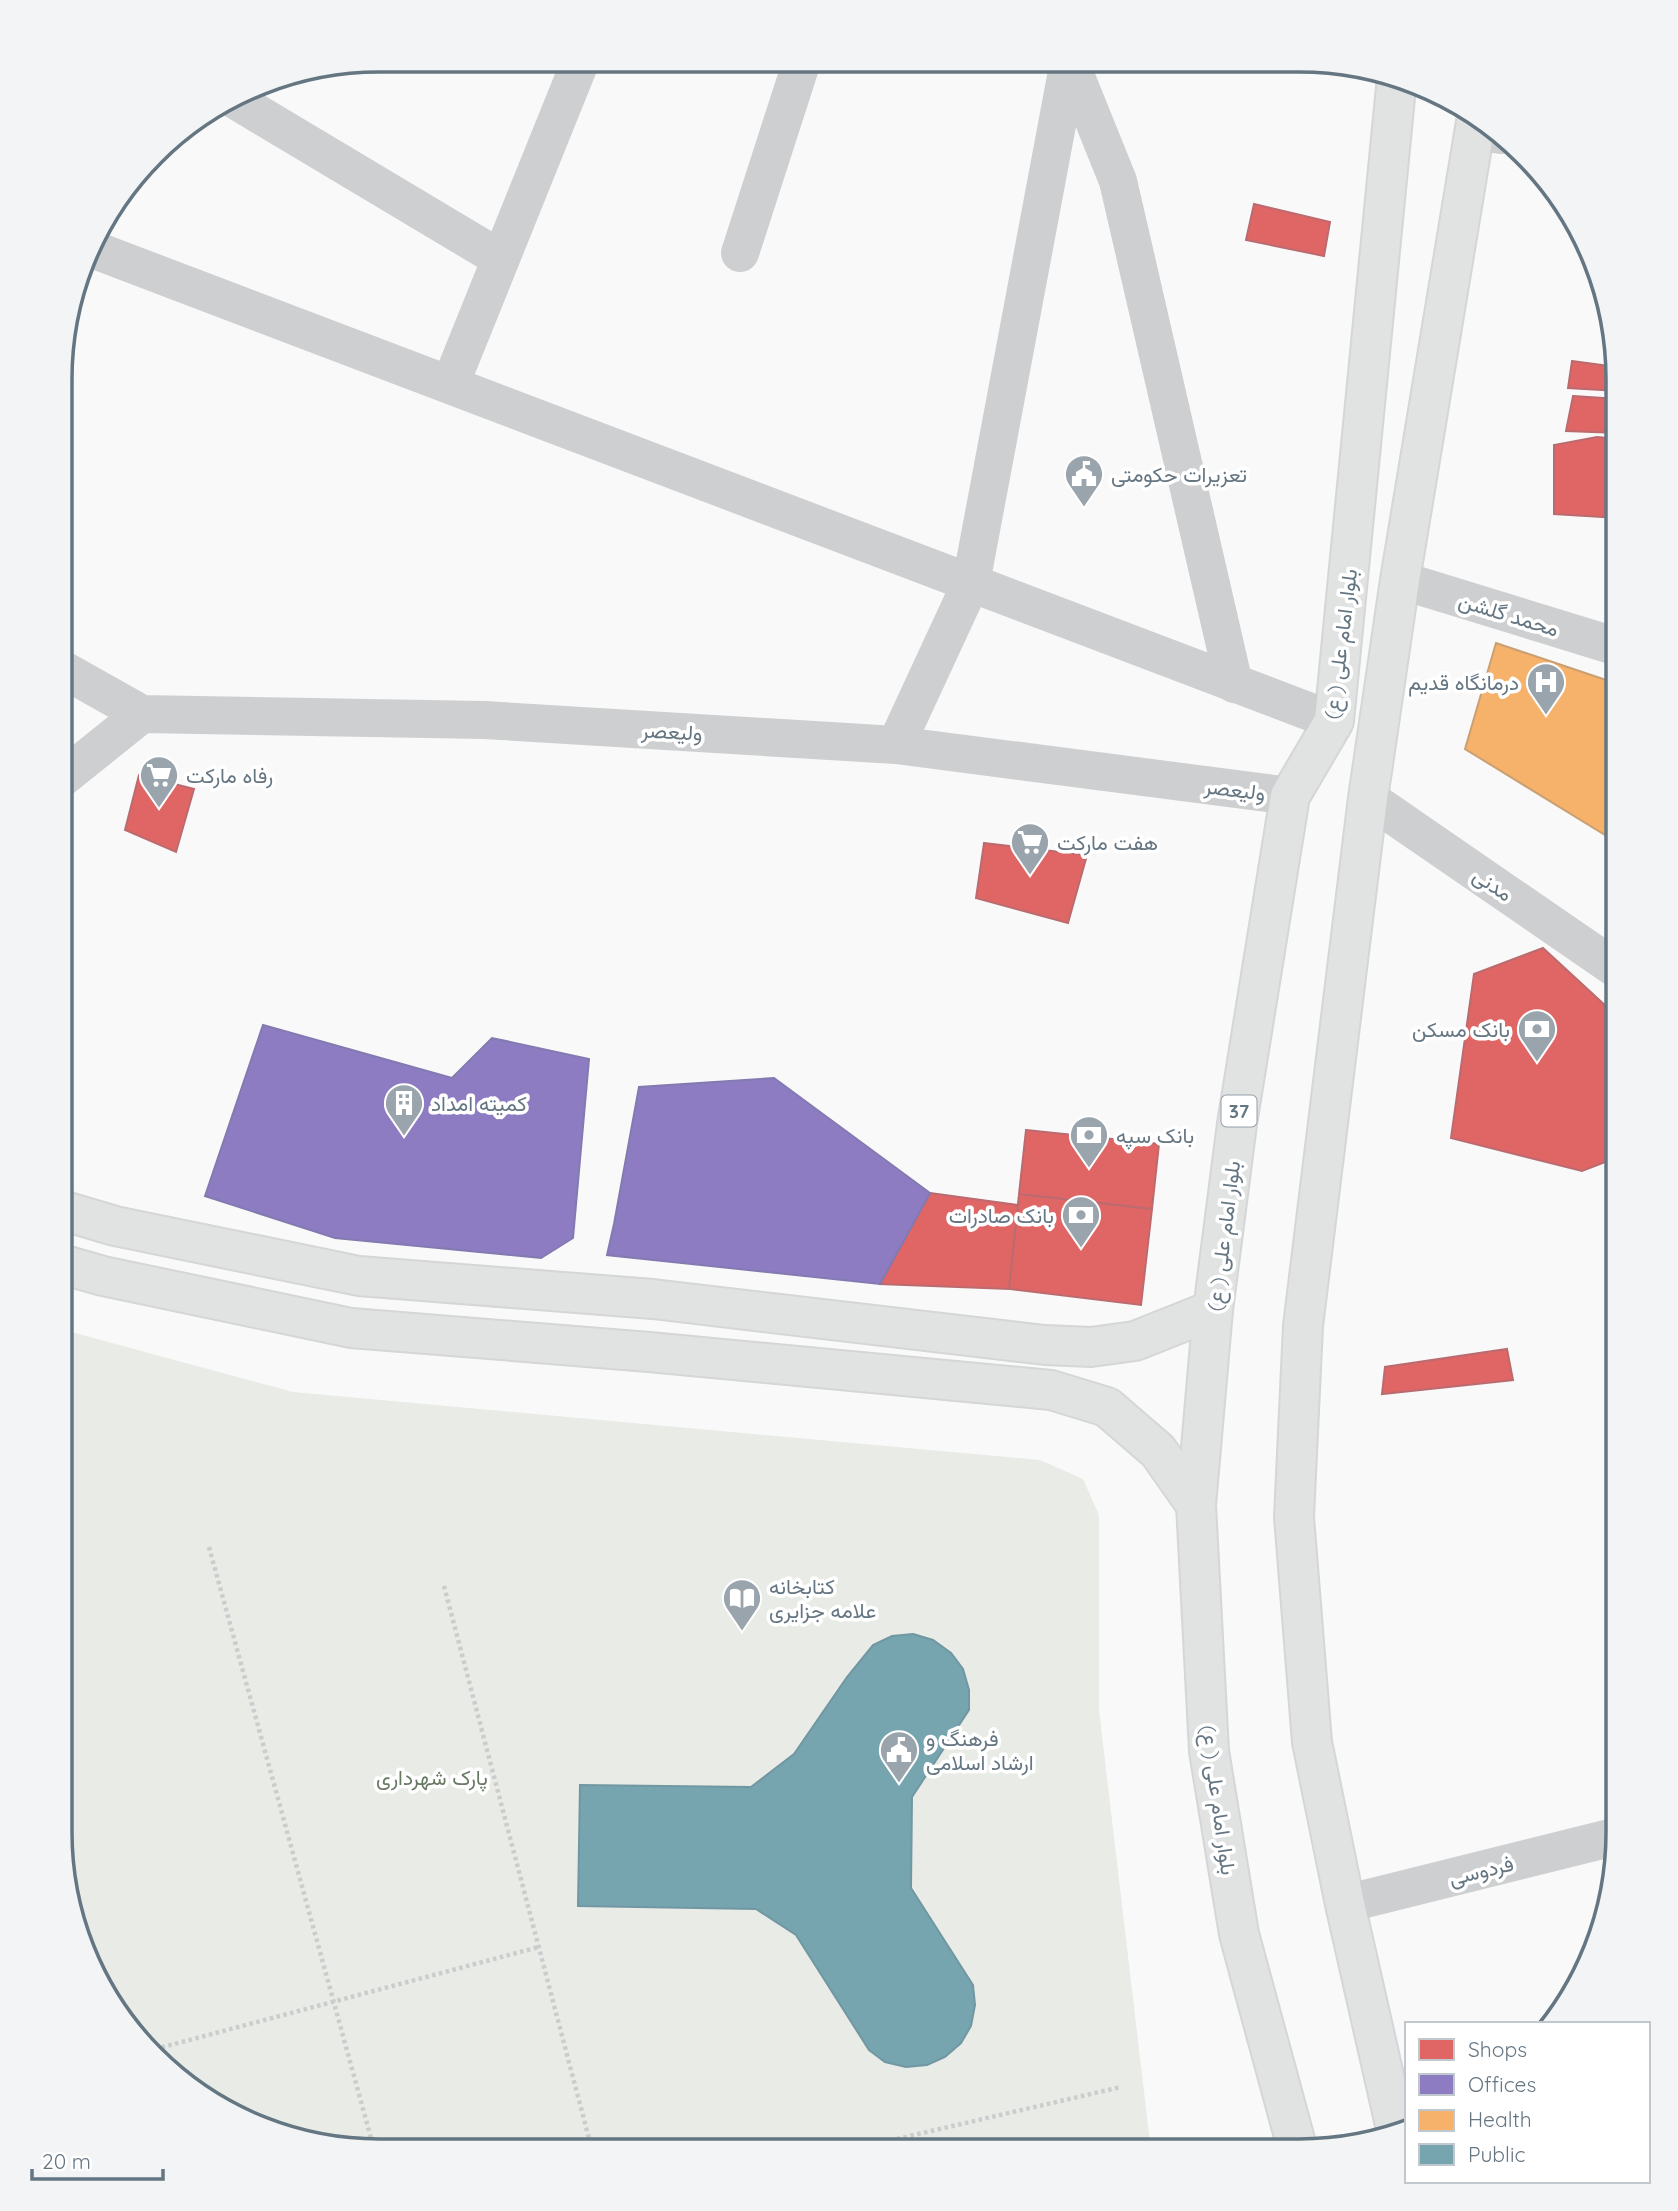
<svg xmlns="http://www.w3.org/2000/svg" width="1678" height="2211" font-family="Quicksand,Vazirmatn,sans-serif">
  <style>
    .green { fill: #e8ebe6 }
    .shops { fill: #e06666; stroke: #bb6b6f; stroke-width: 2 }
    .offices { fill: #8e7cc3; stroke: #827ab0; stroke-width: 2 }
    .health { fill: #f6b26b; stroke: #caa072; stroke-width: 2 }
    .public { fill: #76a5af; stroke: #7197a2; stroke-width: 2 }
    .lines { fill: none; stroke-linecap: round; stroke-linejoin: round }
    .secondary-casing { stroke: #d5d6d7; stroke-width: 42 }
    .primary-casing { stroke: #d5d6d7; stroke-width: 42 }
    .path { stroke: #cbcccd; stroke-width: 4.5; stroke-dasharray: 3.5 3.5; stroke-linecap: butt }
    .street { stroke: #cecfd0; stroke-width: 38 }
    .secondary { stroke: #e1e2e2; stroke-width: 38 }
    .primary { stroke: #e1e2e2; stroke-width: 38 }
    .labels { text-anchor: middle; dominant-baseline: central; stroke-width: 7; stroke-linejoin: round; paint-order: stroke }
    .shield { fill: #fff; stroke: #939fa8; stroke-width: 2 }
    .shield-label { font-size: 19px; font-weight: bold; fill: #657683 }
    .poi-label { font-size: 21px; fill: #657683; stroke: #fff; text-anchor: start }
    .street-label { font-size: 21px; fill: #657683; stroke: #fff }
    .park-label { font-size: 21px; fill: #687a64; stroke: #fff }
    .rim { fill: none; stroke: #657683; stroke-width: 3.5 }
  </style>
  <rect width="100%" height="100%" fill="#f9f9f9"/>
  <path class="green" d="M60,1329l233,63 747,68 43,19 16,36v195l52,441 -814,-2 -136,-52 -63,-55 -45,-68 -33,-141z"/>
  <path class="shops" d="M1254,204l76,18 -6,34 -78,-16z
    M1572,361l44,6 2,24 -50,-3z
    M1573,396l45,3v34l-52,-2z
    M1597,437l21,2v79l-64,-4v-69z
    M139,775l55,14 -18,63 -51,-22z
    M984,843l103,12 -19,68 -92,-25z
    M1543,948l65,60 10,110v39l-36,14 -131,-33 23,-164z
    M1026,1130l133,14 -7,65 -133,-15z
    M930,1193l88,12 -9,84 -129,-5z
    M1019,1194l133,15 -11,96 -132,-16z
    M1507,1349l6,31 -131,14 3,-27z"/>
  <path class="offices" d="M263,1025l189,53 40,-40 97,21 -16,179 -32,20 -206,-20 -130,-42z
    M774,1078l156,115 -50,91 -273,-29 7,-31 25,-137z"/>
  <path class="health" d="M1496,643l122,41v159l-153,-94z"/>
  <path class="public" d="M913,1634l20,6 18,13 12,16 6,21v20l-57,87 -1,91 62,97 2,20 -4,21 -10,17 -16,14 -18,8 -21,2 -21,-5 -16,-12 -73,-115 -40,-26 -178,-3 2,-121 171,2 43,-33 53,-77 26,-32 19,-9z"/>
  <g class="lines">
    <g class="secondary-casing">
      <path id="secondary" d="M61,1210l54,16 244,50 294,23 392,46 46,2 44,-6 78,-31
        M61,1264l42,12 248,52 298,24 402,38 56,17 51,44 38,54"/>
    </g>
    <g class="primary-casing">
      <path id="primary" d="M1396,2129l-51,-225 -33,-162 -18,-225 9,-191 65,-528 32,-218 77,-464
        M1298,2151l-59,-217 -30,-183 -13,-246 17,-195 24,-186 53,-328 44,-75 63,-644"/>
    </g>
    <path class="path" d="M209,1547l165,602
      M444,1586l148,564
      M148,2051l391,-104
      M849,2150l272,-63"/>
    <path class="street" d="M1070,62l48,119 116,503
      M235,100l266,159
      M1474,131l27,4
      M92,249l1242,472
      M740,253l62,-192
      M450,385l131,-325
      M1400,580l218,67
      M62,669l80,45 342,6 412,25 394,51
      M896,745l75,-162 98,-522
      M61,779l81,-65
      M1368,798l250,172
      M1345,1904l273,-68"/>
    <use href="#secondary" class="secondary"/>
    <use href="#primary" class="primary"/>
  </g>
  <defs>
    <g id="civic-pin" transform="scale(2.0125)"><path d="M0 17L-7.5 6A9.5 9.5 0 1 1 7.5 6Z" fill="#99a4ac" stroke="#fff"/><path d="M-.6-6.5H3V-4.5H.6V-3L4-1V1h2V6H-6V1h2V-1L-.6-3ZM-1.2 2.5V6h2.4V2.5Z" fill="#fff"/></g>
    <g id="hospital-pin" transform="scale(2.0125)"><path d="M0 17L-7.5 6A9.5 9.5 0 1 1 7.5 6Z" fill="#99a4ac" stroke="#fff"/><path d="M-5-5h3v3.5h4V-5h3V5h-3V1.5h-4V5h-3Z" fill="#fff"/></g>
    <g id="supermarket-pin" transform="scale(2.0125)"><path d="M0 17L-7.5 6A9.5 9.5 0 1 1 7.5 6Z" fill="#99a4ac" stroke="#fff"/><path d="M-6-5.5h2.5l.6 2H6L4.5 2H-2.5L-4.4-4H-6ZM-1.5 3.2a1.3 1.3 0 1 0 .1 0ZM3 3.2a1.3 1.3 0 1 0 .1 0Z" fill="#fff"/></g>
    <g id="bank-pin" transform="scale(2.0125)"><path d="M0 17L-7.5 6A9.5 9.5 0 1 1 7.5 6Z" fill="#99a4ac" stroke="#fff"/><path d="M-6-4H6V4H-6ZM0-2.3a2.3 2.3 0 1 0 0 4.6a2.3 2.3 0 1 0 0-4.6Z" fill="#fff"/></g>
    <g id="building-pin" transform="scale(2.0125)"><path d="M0 17L-7.5 6A9.5 9.5 0 1 1 7.5 6Z" fill="#99a4ac" stroke="#fff"/><path d="M-4-6H4V6H1V3H-1V6H-4ZM-2.5-4.3h1.7v1.8h-1.7ZM.8-4.3h1.7v1.8H.8ZM-2.5-1h1.7V.8h-1.7ZM.8-1h1.7V.8H.8Z" fill="#fff"/></g>
    <g id="library-pin" transform="scale(2.0125)"><path d="M0 17L-7.5 6A9.5 9.5 0 1 1 7.5 6Z" fill="#99a4ac" stroke="#fff"/><path d="M-6-4Q-3-5.5-.7-3.5V5Q-3 3-6 4ZM6-4Q3-5.5 .7-3.5V5Q3 3 6 4Z" fill="#fff"/></g>
  </defs>
  <g fill-rule="evenodd">
    <use href="#civic-pin" x="1084" y="474"/>
    <use href="#hospital-pin" x="1546" y="682"/>
    <use href="#supermarket-pin" x="159" y="775"/>
    <use href="#supermarket-pin" x="1030" y="842"/>
    <use href="#bank-pin" x="1537" y="1029"/>
    <use href="#building-pin" x="404" y="1103"/>
    <use href="#bank-pin" x="1089" y="1135"/>
    <use href="#bank-pin" x="1081" y="1215"/>
    <use href="#library-pin" x="742" y="1598"/>
    <use href="#civic-pin" x="899" y="1750"/>
  </g>
  <g class="labels">
    <rect class="shield" x="1221.5" y="1095.5" width="35" height="31" rx="5"/>
    <g class="shield-label">
      <text x="1239" y="1111">37</text>
    </g>
    <g class="poi-label">
      <text x="1111" y="474">تعزیرات حکومتی</text>
      <text x="1519" y="682" text-anchor="end">درمانگاه قدیم</text>
      <text x="186" y="775">رفاه مارکت</text>
      <text x="1057" y="842">هفت مارکت</text>
      <text x="1510" y="1029" text-anchor="end">بانک مسکن</text>
      <text x="431" y="1103">کمیته امداد</text>
      <text x="1116" y="1135">بانک سپه</text>
      <text x="1054" y="1215" text-anchor="end">بانک صادرات</text>
      <text x="769" y="1586">کتابخانه<tspan x="769" dy="24">علامه جزایری</tspan></text>
      <text x="926" y="1738">فرهنگ و<tspan x="926" dy="24">ارشاد اسلامی</tspan></text>
    </g>
    <g class="street-label">
      <text transform="translate(1509 614) rotate(17)">محمد گلشن</text>
      <text transform="translate(1340 644) rotate(-83)">بلوار امام علی ( ع)</text>
      <text transform="translate(672 731) rotate(3)">ولیعصر</text>
      <text transform="translate(1235 789) rotate(7)">ولیعصر</text>
      <text transform="translate(1493 884) rotate(34)">مدنی</text>
      <text transform="translate(1223 1236) rotate(-83)">بلوار امام علی ( ع)</text>
      <text transform="translate(1219 1800) rotate(82)">بلوار امام علی ( ع)</text>
      <text transform="translate(1481 1870) rotate(-14)">فردوسی</text>
    </g>
    <g class="park-label">
      <text x="432" y="1777">پارک شهرداری</text>
    </g>
  </g>
  <path d="M0 0H1678V2211H0ZM379 72H1299A307 307 0 0 1 1606 379V1832A307 307 0 0 1 1299 2139H379A307 307 0 0 1 72 1832V379A307 307 0 0 1 379 72Z" fill="#f3f4f5" fill-rule="evenodd"/>
  <path class="rim" d="M379 72H1299A307 307 0 0 1 1606 379V1832A307 307 0 0 1 1299 2139H379A307 307 0 0 1 72 1832V379A307 307 0 0 1 379 72Z"/>
  <rect x="1405" y="2022" width="245" height="161" fill="#ffffff" stroke="#c1c8cd" stroke-width="2"/>
  <rect x="1419" y="2039" width="35" height="21" fill="#e06666" stroke="#c1c8cd" stroke-width="2"/>
  <text x="1468" y="2057" font-size="21" fill="#657683">Shops</text>
  <rect x="1419" y="2074" width="35" height="21" fill="#8e7cc3" stroke="#c1c8cd" stroke-width="2"/>
  <text x="1468" y="2092" font-size="21" fill="#657683">Offices</text>
  <rect x="1419" y="2110" width="35" height="21" fill="#f6b26b" stroke="#c1c8cd" stroke-width="2"/>
  <text x="1468" y="2127" font-size="21" fill="#657683">Health</text>
  <rect x="1419" y="2144" width="35" height="21" fill="#76a5af" stroke="#c1c8cd" stroke-width="2"/>
  <text x="1468" y="2162" font-size="21" fill="#657683">Public</text>
  <path d="M32 2169v10h131v-10" fill="none" stroke="#657683" stroke-width="3.5"/>
  <text x="42" y="2169" font-size="21" fill="#657683" stroke="#ffffff" stroke-width="5" paint-order="stroke">20 m</text>
</svg>
